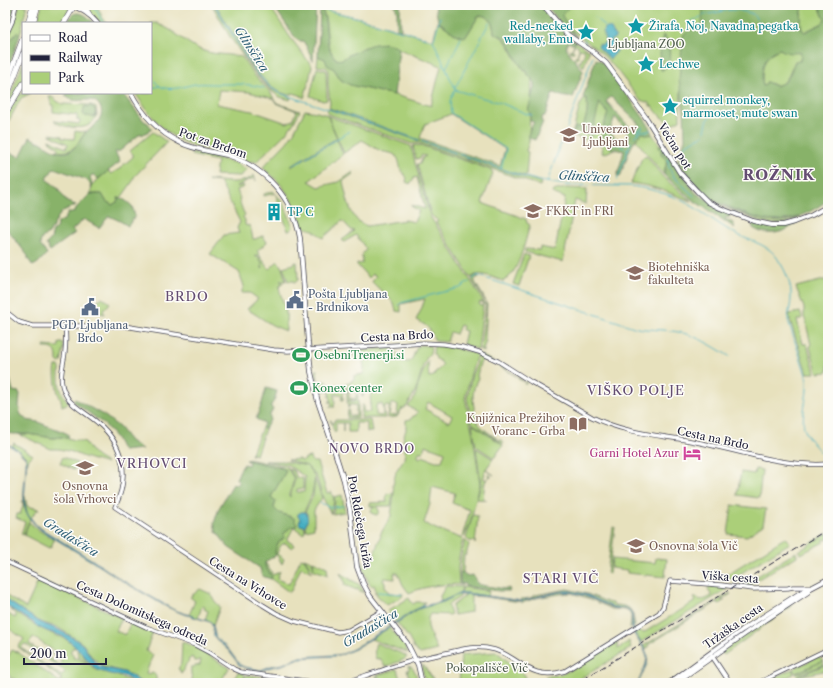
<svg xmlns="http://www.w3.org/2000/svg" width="833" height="688" font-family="'Libre Caslon Text',serif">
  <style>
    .green { fill: #abcf79; stroke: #66785a; fill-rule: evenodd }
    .forest { fill: #88b269; stroke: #556a52; fill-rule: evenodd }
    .water { fill: #41acc0; stroke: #32677e }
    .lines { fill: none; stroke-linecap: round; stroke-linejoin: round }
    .stream { stroke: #41acc0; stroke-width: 1 }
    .minor-casing { stroke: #403f4e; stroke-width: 5 }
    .major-casing { stroke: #403f4e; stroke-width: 5.5 }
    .highway-casing { stroke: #403f4e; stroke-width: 6 }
    .minor { stroke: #fff; stroke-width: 3.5 }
    .major { stroke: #fff; stroke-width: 4 }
    .highway { stroke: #fff; stroke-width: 5 }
    .rail { stroke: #22223b; stroke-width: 1; stroke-dasharray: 6 3; stroke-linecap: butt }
    .labels { text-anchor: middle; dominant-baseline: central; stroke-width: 3; stroke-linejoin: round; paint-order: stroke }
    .culture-label { font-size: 11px; fill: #0d838f; stroke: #fdfcf7; text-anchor: start }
    .park-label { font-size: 11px; fill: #525f51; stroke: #fdfcf7 }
    .education-label { font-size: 11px; fill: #785e54; stroke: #fdfcf7; text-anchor: start }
    .street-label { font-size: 11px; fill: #22223b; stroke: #fdfcf7 }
    .service-label { font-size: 11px; fill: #4e5e75; stroke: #fdfcf7; text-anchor: start }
    .leisure-label { font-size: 11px; fill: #27864d; stroke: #fdfcf7; text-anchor: start }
    .hotel-label { font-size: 11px; fill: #b23c85; stroke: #fdfcf7; text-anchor: end }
    .water-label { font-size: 12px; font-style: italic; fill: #306077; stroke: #fdfcf7 }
    .neighbourhood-label { font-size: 12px; letter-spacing: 1px; fill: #644d72; stroke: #fdfcf7 }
    .quarter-label { font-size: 13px; letter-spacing: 1px; fill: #644d72; stroke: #fdfcf7 }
    .district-label { font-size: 15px; font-weight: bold; letter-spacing: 1px; fill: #644d72; stroke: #fdfcf7 }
  </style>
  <rect width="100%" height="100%" fill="#fdfcf7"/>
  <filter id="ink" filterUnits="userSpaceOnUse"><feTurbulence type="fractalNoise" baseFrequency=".025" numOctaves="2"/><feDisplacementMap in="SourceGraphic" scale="8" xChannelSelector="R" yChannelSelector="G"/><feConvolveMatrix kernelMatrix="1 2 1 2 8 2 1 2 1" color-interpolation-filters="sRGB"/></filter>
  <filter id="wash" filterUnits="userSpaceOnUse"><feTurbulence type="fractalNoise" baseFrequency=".012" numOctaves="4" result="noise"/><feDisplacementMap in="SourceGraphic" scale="16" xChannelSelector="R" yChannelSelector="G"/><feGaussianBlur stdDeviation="0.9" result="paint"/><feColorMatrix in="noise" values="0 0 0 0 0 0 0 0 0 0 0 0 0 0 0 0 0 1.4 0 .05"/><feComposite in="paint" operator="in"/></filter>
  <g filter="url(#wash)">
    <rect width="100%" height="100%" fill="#e7e1bd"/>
    <path class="green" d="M19,5h8l-7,30 -3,-3 -10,12 -2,-3 9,-17z
      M42,5h20l7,3v2l-7,13h-26z
      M84,5h13l6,14 3,4h-6z
      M212,5h2c8,13 16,26 24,40 9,15 19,32 33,44 6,4 14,5 20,9l-1,2 -10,-3 -9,-6 -14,-15 -27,-39z
      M216,5h53l21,32 22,29 -3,15 -5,17 -4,-3 -7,-2 -4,2c-8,-2 -15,-5 -21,-11 -13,-13 -22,-29 -31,-44 -7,-12 -14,-23 -21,-35z
      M549,5h207l-72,45 -4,60v10l-8,4 -11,-7 -9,-11h-2v-3l-10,-3 -24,-31 -16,-17 -31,-24z
      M804,5h17l-1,3 5,12 -4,4 -17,8 -2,-2c-1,-9 -2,-17 2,-25z
      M322,9l38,9 73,22 5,-19 17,13 12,1 11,-18c10,-6 16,8 16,16 13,4 18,19 24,29 4,6 9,12 14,17l-1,23 -3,9 2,1 -1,30 -3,9 2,1 -2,24 -18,-5 -179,-63 1,-4 -2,-19v-16l-3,-2 -8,-1 1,-10 7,3 7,8 2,2 7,11 13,6 41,9 36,11 10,-40 -42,-17 -2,-3 -13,-3 -35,12 -8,5 -5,-1c-13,-15 -6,-33 -14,-50zM451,114l54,35 -5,17 -80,-28 5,-14z
      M151,23h7v1c17,6 29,21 46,27 12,4 26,3 38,6l12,18 16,17 7,11 23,8 -7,13 -8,10 -29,28 -5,-1 -2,2c-17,-10 -31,-11 -50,-16 -31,-7 -47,-29 -64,-54h16zM219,90l30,2 26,7 1,4 21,8 -4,9 -6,3 -35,-12 -35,-7z
      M575,41l14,10 -5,15h-2l-3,-4v-1l2,1 1,-3 -1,-1h2l2,-7 -4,-2 -2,1 -2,6 2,1 -2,2 -2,-1v-2h2l2,-7 -1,-3 -4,-1 -2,5 2,1v1h-3l-1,-1v-2l2,1z
      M780,49c9,5 11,1 21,4l-1,8h-5c-5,11 -8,26 -22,24l-2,-2 -8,3c-3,-16 0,-32 17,-37z
      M23,63v18l-18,30 3,-5 1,-7z
      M317,68l9,2 1,30 -4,1 -13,-5z
      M24,93h7l-10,5 -16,30v-11l14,-22z
      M49,97h3l5,4 5,3 30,1 4,3 1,7c-2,3 -4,7 -8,10 -7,5 -29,2 -35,-4l25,3 1,-4h-3v-5l-24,-3v-6z
      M585,98l2,1c1,10 0,18 -4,27l-9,2 6,-23z
      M598,101l10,12 -6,18 9,17 3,1 -10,5 -2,-1 1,-2h-1l1,-5 -31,-11 1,-4 8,1 11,4z
      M328,109l185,65 27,8v1h1l-1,3 -116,-41 -7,-2 -5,1 -84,-30 -1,-2z
      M305,110l12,2 10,3 10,23 -44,26 -2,3 46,-28 6,15 -34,27 10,6 6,-2 14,-3 14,-10v2l-10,7c2,10 6,31 14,39 3,3 6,4 10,6l38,-6 9,2 5,-11 -8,-5v-1l14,4 -8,-32 -3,1 -4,6 -4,-2c2,-6 -1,-6 -4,-11 -3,-4 -2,-11 -6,-15 -4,-4 -10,-3 -15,-5 -7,-3 -13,-8 -19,-11l-18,13 -16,-37 83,30 4,16v2l1,2 14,50 54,86v3h-1v-3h-3l-1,2 1,1 3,1 -5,44 -15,-6 3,-13 -4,-1 1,-4 -3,-1 -4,9 -6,-2 -3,10 -12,-1 -5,-11 -5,-5 -9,-5 5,-10 4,-11 -24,5v8l-5,-1 -2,-7 -2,-3 -20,-19 4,-6 -3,-2 -4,4 -12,-13v-2l4,1 1,-1v-8l4,-6 -10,-14 -12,7 -2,-2 12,-9 -3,-1 -8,-9h-1l-19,17 -10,-8 -10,-3c-10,-26 -17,-41 -39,-58l-1,-2 24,-25 7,-10z
      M75,131l6,1 5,-1c-9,13 -12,23 -30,20l3,-3 -10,-7 1,-1 16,8 2,-4 -18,-9v-1l12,2v2l12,1z
      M153,132l14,10 -33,35 -1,4 -12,17h-3l-1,4 -5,3 -6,-4 -4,-7h-12l3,-10 15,-13 3,3 10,-6v-1l12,-10v-3l-3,-3z
      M643,133l6,2 3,-1 8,11 -1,1 2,5v3l6,6c0,6 -4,9 -3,15l-28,-35 4,-6z
      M416,145l7,1 68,24 2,3 -11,30 44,16 1,4 3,2c-5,15 -11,50 -27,56 -10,-3 -24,-11 -32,-3l-35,-56 2,-1 -2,-2 -2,-1 -3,-3 -14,-51h3l3,-7h2l1,-1 -5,-1 -1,3 -4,1 -3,-13z
      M192,152l40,10 6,2 9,6 -7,6 -25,-1 2,-14 -26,-6z
      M646,155l17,22 28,24 -29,-11 -14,-4 -17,-3 11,-25z
      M677,159c9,18 23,35 41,45 7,4 15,6 23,9 21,8 37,12 59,4l1,1 -16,5 -9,1 -15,-2 -50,-20 -24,-23 -11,-15v-2z
      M254,175l2,6 -2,-3 -10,4v1l-8,3 1,1 6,-2 1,2 -7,3 3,9 -1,1 4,11 2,4 -2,2 2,3v4l1,2 4,-1 3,14h2l8,-3 4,6 -10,9 3,4 -5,1 1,1h2l4,7v5l1,-1 -1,-5 -3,-6 1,-1 9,13 9,-8 4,7 4,13h-6l3,2 -4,4c1,9 6,17 7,25 1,7 -1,13 0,19l-14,-6 -25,-16 11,-10 -8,-6h-9l3,-7 -5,-14 -29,-18 14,-19 15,-2 -2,-5 3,-6 -20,-40 -10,-1 -2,-1c15,1 34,6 46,-5z
      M566,188l21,1v1l-1,14 -11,-4 -12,62 -38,-10v-3l15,1v-3l15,3 10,-52 -13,-5 1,-2z
      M273,191c10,10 16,23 20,36l-2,3 -3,1 -12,-36 -1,-2 -11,3v-2z
      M524,254l5,2 -10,30 -6,-2z
      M297,262l1,18 -2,2h-2v-1h-6l-5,-14 10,-3v-1z
      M476,275l1,2h2l-4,2v3l12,21 -2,37 1,2 -1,1 -2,7 2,1 -2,1 -3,-2 6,-48 -14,-22 1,-3z
      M828,279v93l-10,1 -1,-2 -7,-24 1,-2 -6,-26 -1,-1v-10l-8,-21z
      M102,297l8,6 -7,8 2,3 -6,-1 -7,-8z
      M800,312l2,6 -1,1 -4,1 6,24h4l8,29h-8l-18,-56v-3z
      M59,343h4l1,5 -3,14 -2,1 -2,-2c0,-11 -2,-13 -13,-13v-2l13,1 2,-1z
      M421,345l9,1 1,2 -1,5 -4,6 -3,7 -7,24 -9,16 -4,3 -2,-1 1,1 -5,8 -9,1 1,-9 2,2 -1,3 1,2 6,-1 1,-10 -1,-1h-6l-1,1 1,3h-2l-1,-2h-3l-1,5 -1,-2v-3l-1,-2h-5l-1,2v9l5,1 2,-1v-3h1l1,6h-24l1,-13h1l1,2 -1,3 1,2h6l1,-3 -1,-1 1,-6 -1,-1 1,-1 -1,-1 1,-6 -1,-3h-6c0,4 -1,4 -1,7h-1l-1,-10h-1v4h-1v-4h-1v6h-2v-3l-1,-3h-5l-1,2v9l6,1 1,-1v-3h2v5h-11v-13h-1v5h-1v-5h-1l-1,13h-1l-1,-1 1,-3 -1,-2h-6c-1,3 1,9 -1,12l1,1h-5v-1l2,-1 -1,-3h-2l2,-1 -1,-5h-2h2l-1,-6 -9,2 -5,-22h2l1,11h9v3h2l1,2 7,-1 13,-2 2,-3h2v-4l9,-2 1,-4 -2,-19h-9l1,5h-2v-4l2,-2 39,-2 1,4 4,1 1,7 8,2 4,-1 6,-14z
      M434,345l13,1 30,8 -6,19 -6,25 8,37 7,49 -10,39 -6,14h-2l8,-27 -18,-7 3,-10 -23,-6 -2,17 -6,19 12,6 27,10 -4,18 -1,12 1,15 4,1c-18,-2 -38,1 -54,8l-6,-8 -5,-12h-4l1,6 -11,-1 -1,3 2,1v4l4,7 14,1 -1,3 -15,8 -2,-1 -9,-10h1v-1l-3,-1 2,-1 -2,-6 -3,1c-5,-8 -8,-16 -10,-25l5,5 5,-2c4,-9 5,-19 10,-28l-1,-1 11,-19 3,-23 -1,-8 2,-9 1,-5 8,-12 1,-8 -2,-6h1l-1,-5 1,-2 -1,-1 3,-7v-10l5,-1 2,-3h2l3,-4 -10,-6c9,-7 8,-17 12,-27 2,-6 5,-12 8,-18 1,5 0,12 1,16l5,-1 2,-5h1l6,-6 -3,-4 -5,-3 1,-1 -3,-3zM428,402l24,14 -3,6 -24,-13zM425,445l20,7 -3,9h-6l-14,-5 -2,2 -2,-1v-2l1,-3h4z
      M479,354l24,13 24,16 -1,1h-2l1,-2 -7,-3v-2l-28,-16 -1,2 -6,-4 -3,4 -3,13 1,2c-6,11 -6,22 -3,34 0,3 0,7 2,9 3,7 16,14 22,19h3l2,3 -1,1 -31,-21 -5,-25 5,-24 4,-8z
      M56,366h3l1,3v3h-1c-1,13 2,22 10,31l-7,3c0,-5 -2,-8 -4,-13 -2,-8 -4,-18 -2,-27z
      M347,401h4l1,1h2v-1h4v17h-11l1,-8h1l1,1 -1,3 1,2h6v-11h-7v3h-1z
      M330,420h1l1,3h2v-3h36l2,12h-5v-9h-11v9h-8v-9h-5v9v-9h-7v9h-1l-3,-5 1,-1z
      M472,424l31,21 -9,13 -18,-12z
      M262,428l3,1 -9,26 -4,-1v1h-1z
      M18,434h10l25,4 9,-1 23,5c3,4 6,10 11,14 3,3 8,4 11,8l-23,-7 -12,-5 -13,-3h-8z
      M14,443l19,12 -4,4 -2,5 -1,-7 -9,-8 -5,-3 1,-2z
      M476,448l17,11 -7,10h-1l9,6 -8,-5 -2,3 1,1 -1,2v3l2,1 3,-4 -1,-2 3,2v1l-1,-1 -5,6 -2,17 4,1 -10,-1 4,-15z
      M63,457l14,6 -3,7 -14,-7z
      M310,457l1,3 2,2h4l10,31 5,-1v2l-1,1h2l1,6 -3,13 -8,-16 -7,-22 -9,-10 -19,-6 12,-1 1,2 4,-1v-2z
      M248,459l39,8 7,12 -5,17 1,1 5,-18 -6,-11 5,3 3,7h6v11h-6v3h7l1,-15 -17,-12 -23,-4h18l24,5 8,11 -3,17 -8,18 -6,2v2l2,3 -1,5 1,1 4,1 1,5 -2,3 -9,-7 -7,13 7,5 -2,3 -7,-5 -4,2 -4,8 7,6 -2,5 -7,-12 1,-4 2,-5 6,-5v-5l7,-6h3l-2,-10 -13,-4 -5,-5 1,-3 -4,-8 15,-26 -1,-2 -38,-9z
      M755,469l7,1 -3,28 -22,-3 4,-23 13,2z
      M315,479l7,19 -8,12v18l-8,2 -1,-5h1l1,-12 -2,-1 8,-16z
      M387,493l2,1 2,-1v1v-1h2l-2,13h-15l3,4v2l-2,3 -4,-1 -2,-3 1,-3 3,-1 -5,-1v-3l17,-1 -1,-5z
      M342,495l3,17 -12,2 2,-13 -1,-4z
      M24,496h1l2,10 12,3 -2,1 -6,8 -3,-3 2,4 -7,16 -2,-1 4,-12 -9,-4 1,-4h3l3,-8 -1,-5h1l2,8 2,3 -3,-10z
      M732,505l34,4 -3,16 -16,11 -19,-2z
      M473,515l5,1 -3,28 -1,-3h-5l-3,-3z
      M29,522l8,7 17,11 -3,7 -2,1 -25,-13z
      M613,527h2l-6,47 -2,-1z
      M828,533v7l-4,-1v3l-23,12 -2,-3z
      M786,537l4,6 -60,37 -2,-4 -5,1z
      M465,540l4,4 -3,11h-2l-1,17 -3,1 1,-16z
      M796,552l1,4 -42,25 -6,5 -6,-1z
      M301,558l3,1 6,9h-1l3,4 -11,-5 -10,24 -2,1 -18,-13 1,-2 -7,-11v-4l8,13 7,-4 -3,8 12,5z
      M304,558l8,3 2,7 -1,-7 14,6 1,8 -16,-6z
      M656,558l11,1 -2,18 -38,-4v-3l-16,-2 1,-9 43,4z
      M340,573l20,12 4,8 -6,-3v-2l-1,2 -13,-5 1,-3z
      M39,579l83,39 -6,13 9,4 6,-13 18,8v2l2,-1 2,1 -7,19 7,4 -7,18 2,1c7,-3 9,2 8,9h-14l-11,-8 -7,-3 -20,-5 -13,-11 -8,-12 -7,-5 -19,-12 -17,-5 -35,-23v-4l21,13z
      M446,586l16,1 -2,6 -1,1h1v3l-11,7 -1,2 3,8 -1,1 -20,-1c-6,9 1,23 6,33h-1l2,3 -17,4 -5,-4 -7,-13 -11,-14 21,-14 25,-7 13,-7 -15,7 -1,-6z
      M709,586l20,2 -88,54 -6,-8 -1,-3 4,-2 1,3 2,-1 2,2 53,-32 -2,-3 1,-1c6,5 11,2 17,-1l-4,-6z
      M463,587l26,4 -1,5 -21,-3h-6z
      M200,589l11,5 3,6 6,7 -7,19 -2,-4 -6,-2 3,-9 -4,-2 1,-2 -3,-1 -4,12 -9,-3 6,-14 -5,-4z
      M567,589c10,2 19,4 28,8 7,2 11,6 18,6l1,2c18,1 18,3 21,21l-2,1c0,-5 1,-12 -2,-16 -4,-5 -12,-2 -17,-4 -14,-3 -24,-13 -38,-14l10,3 26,12 16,2 3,2 1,3v12l-2,2 1,-13 -2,-4 -4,-2 -13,-1 -22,-10 -12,-4 -7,-2 -11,1 -24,4 -14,5v-2l38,-9 14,1c-13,-4 -27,0 -40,4 -4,1 -8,3 -12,4l-1,-2 9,-1 5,-3z
      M464,593l56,8v1l-35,-5 -14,-1v16l-17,3 -2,-9 14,-11h-5v-1z
      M730,593l1,1 -10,6 1,1 3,-1 -6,4 -2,-2 -69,43 1,2 -4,2 -2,-3z
      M409,598l2,4 2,2 3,-2h9l-2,3 1,1 -11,5 -17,11 -7,-8v-4z
      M790,605l1,2 -14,9 -53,39 -3,-3z
      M9,608h1l1,1c15,11 30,20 46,27 8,1 14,7 20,12h-5l-1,2v3l3,2 -1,3h2l1,1 2,-1 9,5 -9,-8 -1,-5 1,-1 13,17 6,4 18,5 13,5 5,3h-113l-7,-5 -4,5 -1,-1 3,-5 -5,-4 -1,1v-3h1l3,-4 -4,-2v-3l7,-12 3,2 1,-1 44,31 2,-3 -44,-32 6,-8 -19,-13v-14l10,6 1,-1 -1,-3zM33,637l21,14 -2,3 10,8 -3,3 -30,-21zM24,644h1l40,27v1l-4,4 -40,-28z
      M389,628c8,7 15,14 19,25l-37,-14z
      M629,641l2,7 -58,35h-28l1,-1v-6c9,0 15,-2 23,-5l48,-29 1,7z
      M182,642l15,5v1l24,15v1l1,1 1,-1 6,4 -8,13 -4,-2v2l3,2h-27c-1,-4 -3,-11 -2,-16h2l2,-1 5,-1 1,-5 -1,-1 -3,2h-2l-3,-4 -4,3 1,1c-6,5 -3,8 -7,12l-2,-1v-2l-2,-1 3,-5z
      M376,643l29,12 2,2 -4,3 -18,7 -4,-8h-2v-1l-3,1c-2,-5 -2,-11 0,-16z
      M496,652l2,1 27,22 1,6h2v2h-69l2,-28z
      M817,657l3,1 3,3 -28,12 -2,-4z
      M823,661l1,2 -1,2 -23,9 -3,5 -2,1 3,-4 -2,-2z
      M423,665l13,18h-11l-3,-15z
      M825,665l2,5 -22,5 -7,6 -12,2 3,-2 8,-1 4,-5z
      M408,666c8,2 8,9 10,17h-5l-2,-5h-1l-3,-8h2v-1z
      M397,669l4,14h-21l-1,-7h-2l1,7h-1l-1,-7 1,-1z
      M792,669l2,5 -20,9 -10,-1z
      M238,672l7,2 -1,5 3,-4 45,6 -1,2h-62h2z"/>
    <path class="forest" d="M5,5h9l-1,9 -8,19z
      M273,5h43l-3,56c-2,-5 -7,-16 -10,-20h-3l-4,-2z
      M395,5h5l1,25 -4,-1v-17z
      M435,5h106l20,24 14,12 -1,3 -6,-2 -2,6 17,23 -9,24 -1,2c-6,1 -13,-1 -19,-4h-1l-8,23h-2l-2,5 2,1 -8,18 -6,-2v-7l5,-9 -4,-1v-9l-2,-1 7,-28 -17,-21 -8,-16 -7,-9 -9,-4c0,-8 -6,-22 -16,-16l-11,18 -3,2 -4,-1 -5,-2 -17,-13z
      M546,5h24l-8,11 15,22 -14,-12z
      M703,5h101c-4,8 -3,16 -2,25l3,2 16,-8 4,-4 -5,-12 1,-3h7v195c-17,13 -40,24 -63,20 -10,-2 -19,-6 -29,-10 -5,-2 -11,-4 -17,-7 -17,-9 -32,-27 -40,-44l6,-20 -1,-27 -5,-32 4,-45 11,-9 8,-2zM780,49c3,2 7,4 12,4 3,0 5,-1 9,0l-1,8h-5l-6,15 -4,6 -9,4 -3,-1 -6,-3h-1l-1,3 -2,1c-3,-15 1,-33 17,-37z
      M320,9h2c7,17 1,36 14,50 6,2 9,-2 15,-5 16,-9 28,-14 46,-8l2,3 -5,46 -40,-9 -4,-1 -9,-5 -7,-11 -7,-4 -2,-6 -7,-3z
      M77,13c8,0 12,5 17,10h-28l7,-9z
      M17,32l3,3 -15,42v-30z
      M663,35l6,8 1,18 -1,3 -6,6h-2v-5l-1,-14z
      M596,59l5,2 8,9 39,54 4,10 -3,1 -6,-2c-12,6 -18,31 -23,44l-3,-1 7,-25 -13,-3 -10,-9 1,-8 6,-18 -9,-10v3l-6,23 -1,7 -11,-4 -8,-1 1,-3 9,-2c4,-9 5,-17 4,-27l-4,-2zM611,97l28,27 -7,6 -26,-29zM615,117l14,17 1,2 -5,7 -4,-1 -12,-10z
      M67,93h55l22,28 4,2 4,6 -10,6 -1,-2 -21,18 -5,1 5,10 -22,17 -4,-4h-2l-2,2 2,7 -1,4 -1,-4 -3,-4 -33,-12 -8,11 11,8 10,15 9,3 -13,6 -5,6 -9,17 -6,3 -2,3 -1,5 7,9 -9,9 -5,3 -5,-7v-3l-23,-29v-77l15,7 10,-20 8,5 1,-1c8,5 17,13 28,11 9,-2 13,-13 19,-20 2,-2 5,-3 7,-5 6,-6 12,-14 6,-22 -7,-10 -20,-1 -29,-6 -2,-1 -3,-2 -5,-3z
      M91,106l4,3 1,6 -2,2 -9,-1 -2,-2 1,-7z
      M661,144l35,49 34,21 -1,4 -3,-1 -1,2 8,4 2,5 -45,-30 -26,-23c-1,-8 8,-15 -2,-19l-1,-5 -2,-5z
      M90,194h12l4,7 6,4 5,-3 1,-4h3c4,2 8,5 11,8 1,3 2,7 3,10l-7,10 -8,-5 -11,-5 -10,12 -15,-9 -12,11 3,3 -25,18 -4,-7 5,-5 2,-8 3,-3 2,-5 7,-4 3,-7 4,1 2,-1 4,-6z
      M797,222c-12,12 -31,15 -44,6l-1,-5c19,4 26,3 45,-1z
      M5,378l5,1 3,12 6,1 1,2 -1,12 1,7 3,4 4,3 11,2 12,5 7,2 11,5 1,5 -7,-2 -9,1 -25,-4h-14l-9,-1z
      M266,388l11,3 -3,10 -3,4v2l2,2 -3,6v5l-5,9 -3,-1 2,-5 -8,-4 6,-16z
      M75,399l30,17 14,11 11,14 12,8 -19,2 -2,-3 -5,-10 -11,-13 -32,-24z
      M246,460h1l38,9 1,2 -15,26 5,4 -2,7 5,5 15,5 3,8 -6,1 -7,6v5l-6,5 -2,5 -1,4 1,3 -11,7v4l7,11 -1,2 -9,-3 -2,-8 -32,-21 -12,-16 -2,-8 5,-15 14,-24 4,1 2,-2 -1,-3 -2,-1 4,-9 4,-6 4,1 1,-3z
      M463,572c3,4 5,4 10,3l5,9 8,2 20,3 3,-1 1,3h-11l-34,-5v-2l-5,-1v-10z"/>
    <path class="water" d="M605,28c6,-1 6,0 8,5l2,2v3l-4,2 -1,2c11,4 7,11 0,17l-12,-12 1,-3 2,1 5,-3 -3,-10z
      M5,443l12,6 10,10 -3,41 3,13 9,12 9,6 49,30 28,19 52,30 37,12 2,4 2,9 1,3 12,11 12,16 4,2 17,3 10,-4 12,-2 9,-4 8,-3 34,-2 9,-1 12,-6 58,-37 10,-5v-1l1,1 19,-5 17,-8h7l55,8 42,-10h6l17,4 26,12 12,1 4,2 2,2 1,3 1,12 2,7 10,15 3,8 -1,7 -9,19 8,-19 1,-7 -3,-8 -10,-15 -2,-7v-12l-1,-3 -4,-3 -13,-1 -28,-12 -16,-4h-13l-35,9 -56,-7 -9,1 -14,7 -25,7 -63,40 -12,5 -9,2 -35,2 -17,7 -11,2 -10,4 -12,-2 -9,-3 -11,-15 -13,-12 -2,-3 -2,-11 -2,-3 -29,-9 -14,-6 -46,-27 -18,-12 -59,-36c-31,-22 -17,-43 -18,-73l-9,-9z
      M301,512h4c4,4 3,11 -1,14l-4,-1 -1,-1 1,-5 -2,-3v-2z
      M5,599l36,24 16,6 18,10 8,6 8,12 8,9 5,2 20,4 9,5 8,6h-5l-12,-7 -14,-2 -13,-4 -5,-5 -11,-13 -12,-11 -7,-5 -15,-5 -9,-4 -5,-5 -7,-4 -21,-13z"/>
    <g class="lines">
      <path class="stream" d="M94,5l9,18
        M215,5l32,53 10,15 12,13 7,5 6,3 62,20 181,63 15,4 25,4 66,1c23,3 46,10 66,23 13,8 25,18 39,25 15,8 34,10 43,27 7,10 13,25 12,37 0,8 -3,14 -3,22l18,55c5,19 -8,42 0,58 5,10 15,19 22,27
        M325,10l35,8 42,13
        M729,10l7,-5
        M595,18l6,5 4,5
        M691,21l4,-1 9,-5 25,-5h9l12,3 3,1 9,12
        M404,31l29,9 22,49 -5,12 1,12 55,36 -5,20
        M585,38l1,-2
        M434,39l6,-22
        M584,40l1,4
        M446,68l15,-30
        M151,76c4,5 7,11 14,12 11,2 20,-2 30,-4 8,-1 15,0 22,0 16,0 32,-1 47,4
        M151,88l9,-2
        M455,88l34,-65
        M455,90l46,13 26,11 5,1
        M567,128l26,-72
        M637,134l1,-5h4v-3
        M634,137l7,-6h8l2,-2
        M613,143l3,2
        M620,146l8,4
        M679,151l9,-8 16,-8 3,-13 5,-11
        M668,159l1,8 4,9 21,20
        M293,165l57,-34
        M617,180l14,-38
        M548,182v-2l13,-37
        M473,279l4,-3h2l158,52c12,2 23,1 35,3 21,2 39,14 57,25
        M399,305l2,-2 34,-9 25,-6 9,-6
        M320,503l13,5
        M334,507l9,-1
        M378,592l24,2"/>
    </g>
  </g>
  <g filter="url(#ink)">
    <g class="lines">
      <g class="minor-casing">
        <path id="minor" d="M5,37l7,-15 4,-17
          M5,311l14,11 13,4h92l150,24 14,1 108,-6 28,-2 20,1 18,3 17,5 19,9 33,21 61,35c36,18 71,18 109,26 42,9 84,24 127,21
          M65,326c1,9 1,17 0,26 -2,18 -9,30 4,48 8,9 19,14 29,23 26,22 32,53 17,84l148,98 13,8 18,8 44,11 11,-2 33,-19
          M5,561l141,66 49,18 15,8 24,16 7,3 78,11
          M712,656l18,27
          M343,683c8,-2 16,-5 24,-8 13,-4 27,-9 41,-13 12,-4 26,-6 38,-9 13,-3 26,-7 40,-5 33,4 40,35 79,23l94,-58 4,-6 7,-26 51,4 32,4 35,-1 5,-1h18
          M758,683l70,-34"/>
      </g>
      <g class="major-casing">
        <path id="major" d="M71,5c10,4 19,9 26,18
          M543,5l25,30 25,17 13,11 41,56 33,54 17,18 11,11 12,6 33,13 19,4h11l11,-3 18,-7 16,-9
          M131,93c11,20 27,39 48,49 15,8 32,9 48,13 38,12 66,43 73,83l8,104 3,30 7,30 14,41 12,38 6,29 7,57 6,16 7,13 37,47 11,22 4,18
          M669,683l73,-53 61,-39 3,-2h3l19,-10
          M675,683l74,-52 59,-39 1,-3"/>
      </g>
      <g class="highway-casing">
        <path id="highway" d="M82,5l4,4 3,5
          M28,23l5,-18
          M33,23l5,-18
          M64,23l10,-17
          M5,87l18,-49
          M5,101l18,-47
          M5,114l18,-30"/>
      </g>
      <use href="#minor" class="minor"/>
      <use href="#major" class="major"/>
      <use href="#highway" class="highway"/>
      <path class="rail" d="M577,683l251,-154"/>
    </g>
  </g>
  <defs>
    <g id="sight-bare" transform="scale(1.38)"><path d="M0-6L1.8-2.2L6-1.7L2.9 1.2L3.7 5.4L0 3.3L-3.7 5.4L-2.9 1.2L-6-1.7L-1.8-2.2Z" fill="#0f9aa8" stroke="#fdfcf7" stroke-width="2.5" paint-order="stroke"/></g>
    <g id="university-bare" transform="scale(1.38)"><path d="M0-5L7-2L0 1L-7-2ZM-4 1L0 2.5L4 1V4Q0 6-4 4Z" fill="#8d6e63" stroke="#fdfcf7" stroke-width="2.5" paint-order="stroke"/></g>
    <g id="building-bare" transform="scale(1.38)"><path d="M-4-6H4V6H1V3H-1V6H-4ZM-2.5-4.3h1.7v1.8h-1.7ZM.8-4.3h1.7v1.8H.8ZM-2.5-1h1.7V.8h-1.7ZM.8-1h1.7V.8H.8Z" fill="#0f9aa8" stroke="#fdfcf7" stroke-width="2.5" paint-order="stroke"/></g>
    <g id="civic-bare" transform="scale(1.38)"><path d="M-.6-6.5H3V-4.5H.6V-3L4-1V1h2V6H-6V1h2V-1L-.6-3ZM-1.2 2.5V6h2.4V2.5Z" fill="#5c6f8a" stroke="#fdfcf7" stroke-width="2.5" paint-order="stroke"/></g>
    <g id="stadium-bare" transform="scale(1.38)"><path d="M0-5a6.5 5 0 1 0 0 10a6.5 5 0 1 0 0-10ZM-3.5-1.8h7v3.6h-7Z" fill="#2e9e5b" stroke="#fdfcf7" stroke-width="2.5" paint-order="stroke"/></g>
    <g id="library-bare" transform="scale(1.38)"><path d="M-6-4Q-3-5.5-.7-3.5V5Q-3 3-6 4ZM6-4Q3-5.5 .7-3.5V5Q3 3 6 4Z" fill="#8d6e63" stroke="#fdfcf7" stroke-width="2.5" paint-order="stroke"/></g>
    <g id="hotel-bare" transform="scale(1.38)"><path d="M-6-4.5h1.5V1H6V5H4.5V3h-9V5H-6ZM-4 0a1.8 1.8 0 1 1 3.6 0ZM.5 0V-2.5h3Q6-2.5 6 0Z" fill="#d1479c" stroke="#fdfcf7" stroke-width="2.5" paint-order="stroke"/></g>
    <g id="school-bare" transform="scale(1.38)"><path d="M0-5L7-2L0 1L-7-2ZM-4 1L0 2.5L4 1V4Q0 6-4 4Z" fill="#8d6e63" stroke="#fdfcf7" stroke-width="2.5" paint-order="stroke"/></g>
  </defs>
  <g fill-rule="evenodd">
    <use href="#sight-bare" x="636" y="26"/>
    <use href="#sight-bare" x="586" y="32"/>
    <use href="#sight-bare" x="646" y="64"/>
    <use href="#sight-bare" x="670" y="106"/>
    <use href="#university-bare" x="569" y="135"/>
    <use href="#university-bare" x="533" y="211"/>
    <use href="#building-bare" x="274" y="212"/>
    <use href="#university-bare" x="635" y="273"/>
    <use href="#civic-bare" x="295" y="300"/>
    <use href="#civic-bare" x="90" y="307"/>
    <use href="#stadium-bare" x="301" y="355"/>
    <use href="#stadium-bare" x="299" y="388"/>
    <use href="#library-bare" x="578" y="424"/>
    <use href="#hotel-bare" x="692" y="453"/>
    <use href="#school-bare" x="85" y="468"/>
    <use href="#school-bare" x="636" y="546"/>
  </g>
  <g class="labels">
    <g class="culture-label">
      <text x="573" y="26" text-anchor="end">Red-necked<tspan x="573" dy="13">wallaby, Emu</tspan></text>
      <text x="649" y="26">Žirafa, Noj, Navadna pegatka</text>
      <text x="659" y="64">Lechwe</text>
      <text x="683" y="100">squirrel monkey,<tspan x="683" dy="13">marmoset, mute swan</tspan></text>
      <text x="287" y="212">TP C</text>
    </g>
    <g class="park-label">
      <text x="646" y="44">Ljubljana ZOO</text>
      <text x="487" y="668">Pokopališče Vič</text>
    </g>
    <g class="education-label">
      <text x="582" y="129">Univerza v<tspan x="582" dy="13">Ljubljani</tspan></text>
      <text x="546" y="211">FKKT in FRI</text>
      <text x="648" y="267">Biotehniška<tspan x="648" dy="13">fakulteta</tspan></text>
      <text x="565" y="418" text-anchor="end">Knjižnica Prežihov<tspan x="565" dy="13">Voranc - Grba</tspan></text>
      <text x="85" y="486" text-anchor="middle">Osnovna<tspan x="85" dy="13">šola Vrhovci</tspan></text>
      <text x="649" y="546">Osnovna šola Vič</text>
    </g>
    <g class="street-label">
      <text transform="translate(213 143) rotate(19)">Pot za Brdom</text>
      <text transform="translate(675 146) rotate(58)">Večna pot</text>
      <text transform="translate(397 336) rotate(-3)">Cesta na Brdo</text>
      <text transform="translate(713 438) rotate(12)">Cesta na Brdo</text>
      <text transform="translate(360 522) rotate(80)">Pot Rdečega križa</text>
      <text transform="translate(730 577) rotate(4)">Viška cesta</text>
      <text transform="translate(248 583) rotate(32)">Cesta na Vrhovce</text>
      <text transform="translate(142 613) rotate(24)">Cesta Dolomitskega odreda</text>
      <text transform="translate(733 626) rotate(-35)">Tržaška cesta</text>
    </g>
    <g class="service-label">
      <text x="308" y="294">Pošta Ljubljana<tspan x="308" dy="13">- Brdnikova</tspan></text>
      <text x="90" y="325" text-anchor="middle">PGD Ljubljana<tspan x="90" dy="13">Brdo</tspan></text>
    </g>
    <g class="leisure-label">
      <text x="314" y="355">OsebniTrenerji.si</text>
      <text x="312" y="388">Konex center</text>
    </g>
    <g class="hotel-label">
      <text x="679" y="453">Garni Hotel Azur</text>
    </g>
    <g class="water-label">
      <text transform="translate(252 49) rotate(57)">Glinščica</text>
      <text transform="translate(584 176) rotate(3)">Glinščica</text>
      <text transform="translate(71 537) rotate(32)">Gradaščica</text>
      <text transform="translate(370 628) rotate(-31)">Gradaščica</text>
    </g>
    <g class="neighbourhood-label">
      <text x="372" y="448">NOVO BRDO</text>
    </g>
    <g class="quarter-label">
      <text x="187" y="296">BRDO</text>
      <text x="636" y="390">VIŠKO POLJE</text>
      <text x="152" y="463">VRHOVCI</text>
      <text x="561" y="578">STARI VIČ</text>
    </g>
    <g class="district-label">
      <text x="779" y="174">ROŽNIK</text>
    </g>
  </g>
  <rect width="833" height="688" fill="none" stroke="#fdfcf7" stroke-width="20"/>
  <rect x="22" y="22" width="130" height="72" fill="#fdfcf7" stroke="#a5a5ac"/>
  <rect x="30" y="35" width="20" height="6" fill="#ffffff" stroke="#a5a5ac"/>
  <text x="58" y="42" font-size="12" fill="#22223b">Road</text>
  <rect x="30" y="55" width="20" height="6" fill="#22223b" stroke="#a5a5ac"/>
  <text x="58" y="62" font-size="12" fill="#22223b">Railway</text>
  <rect x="30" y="72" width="20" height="12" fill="#abcf79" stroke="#a5a5ac"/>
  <text x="58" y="82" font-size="12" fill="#22223b">Park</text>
  <path d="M24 658v6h82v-6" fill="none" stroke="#22223b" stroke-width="2"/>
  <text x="30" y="658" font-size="12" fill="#22223b" stroke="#fdfcf7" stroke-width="3" paint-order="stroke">200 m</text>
</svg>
